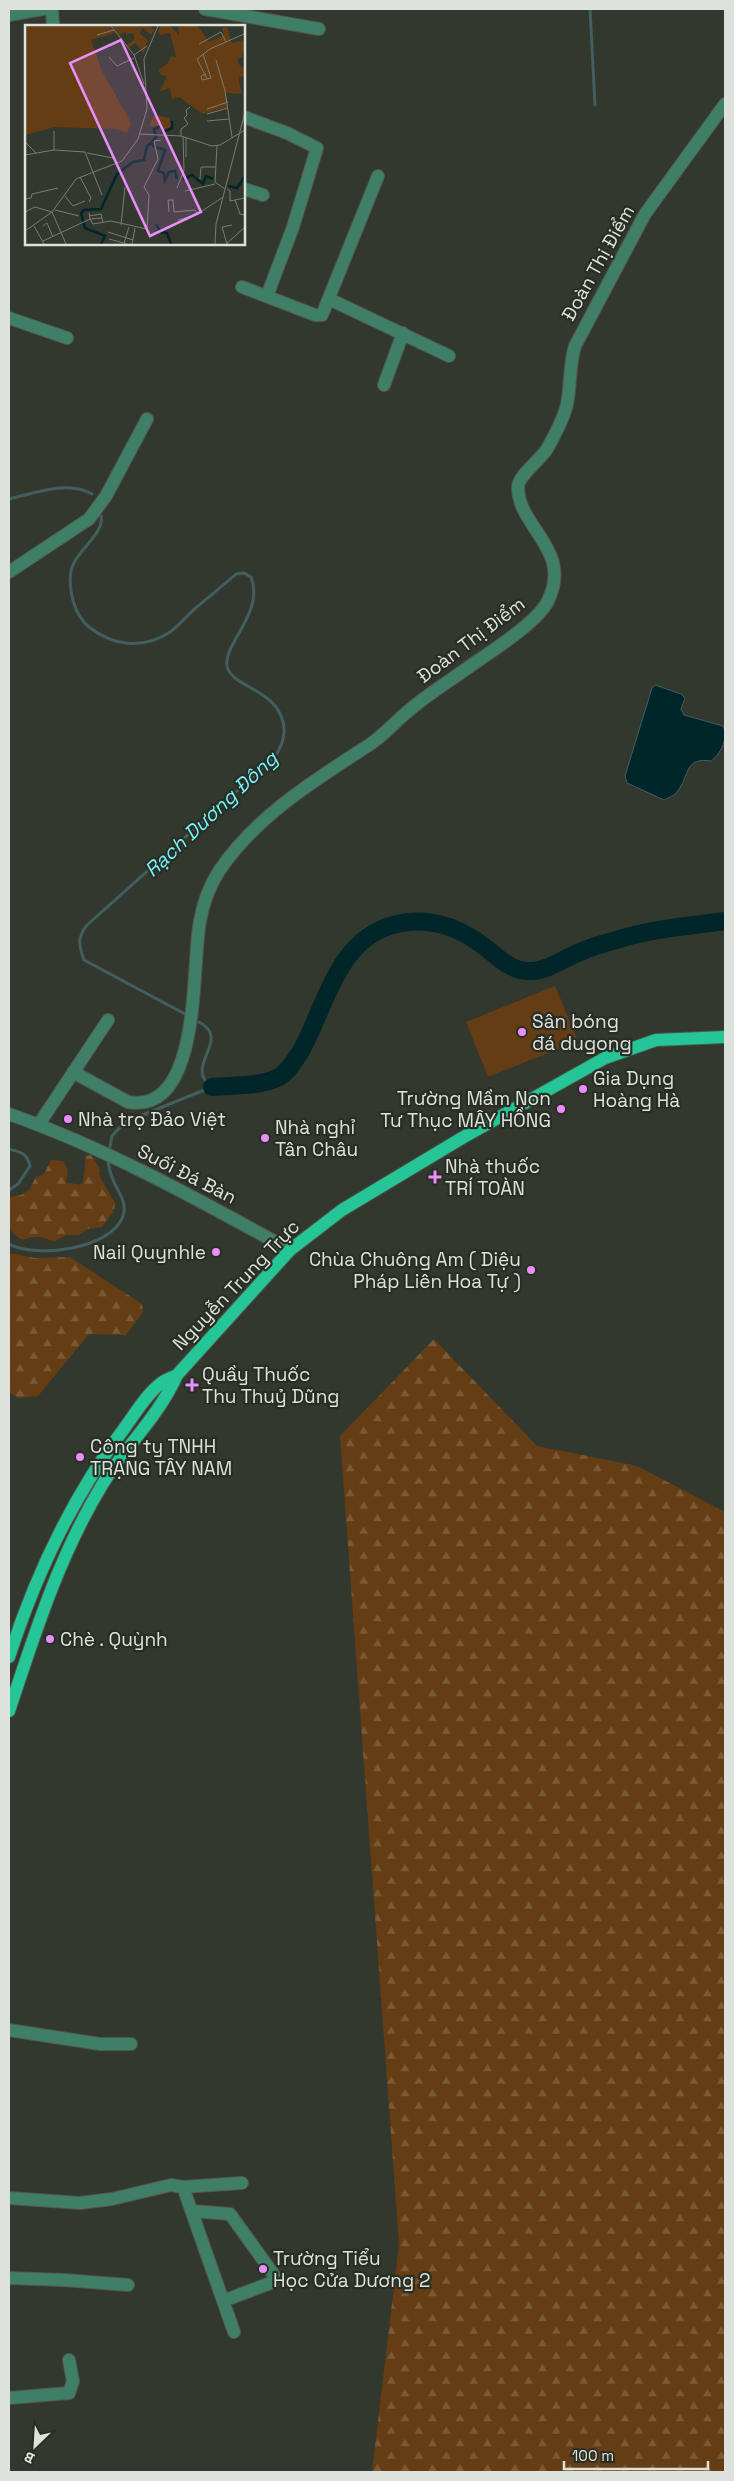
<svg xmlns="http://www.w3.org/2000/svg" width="734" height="2481" font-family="'Space Grotesk',sans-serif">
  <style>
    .grass { fill: #643d14 }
    .forest { fill: url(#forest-firs) }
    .water { fill: #002629; stroke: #435e5f }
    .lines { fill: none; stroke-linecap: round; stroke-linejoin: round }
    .stream { stroke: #435e5f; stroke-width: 3 }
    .river { stroke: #002629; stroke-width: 18 }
    .minor-casing { stroke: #51574d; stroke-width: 14 }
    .major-casing { stroke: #51574d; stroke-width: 14 }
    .minor { stroke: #3f7f67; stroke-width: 12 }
    .major { stroke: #24c698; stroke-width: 12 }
    .poi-dot { fill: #ea8dfd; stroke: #282e24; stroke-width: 2 }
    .labels { text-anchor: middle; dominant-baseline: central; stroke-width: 4.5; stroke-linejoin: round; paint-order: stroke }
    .street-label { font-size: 19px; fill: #dee2dc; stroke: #282e24 }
    .poi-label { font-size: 19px; fill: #dee2dc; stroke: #282e24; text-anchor: start }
    .water-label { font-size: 20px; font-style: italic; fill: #76f2fb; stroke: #282e24 }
    .inset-river { fill: none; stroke: #002629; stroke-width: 2.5 }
    .inset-road { fill: none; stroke: #777c74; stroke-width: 1 }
    .view { fill: #ea8dfd; fill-opacity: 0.15; stroke: #ea8dfd; stroke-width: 2.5 }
    .inset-edge { fill: none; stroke: #dee2dc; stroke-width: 2.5 }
  </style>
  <defs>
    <pattern id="forest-firs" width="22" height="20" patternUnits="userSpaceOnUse" patternTransform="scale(1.25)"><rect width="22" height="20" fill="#643d14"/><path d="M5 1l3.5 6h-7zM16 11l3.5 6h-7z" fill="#7a5936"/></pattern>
  </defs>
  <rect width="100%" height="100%" fill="#32382e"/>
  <path class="grass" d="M555,986l23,55 -90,36 -22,-55z"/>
  <path class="forest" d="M91,1155l8,12 1,10 15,26 -1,8 -12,16 -15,2 -8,6h-12l-13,6c-5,-1 -11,-4 -16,-4 -19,0 -12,9 -29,-8v-32l12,-2 8,-5 7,-13 8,-3 7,-14 12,1 5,9 -2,12 14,3 3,-3 3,-26z
    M9,1253l26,5 35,-1 72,47 1,8 -17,23 -37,-1 -51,62 -20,2 -9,-6z
    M434,1339l103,107 100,20 88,46v960h-353l27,-228 -59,-808z"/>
  <path class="water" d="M655,685l26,9 4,4 -4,11 3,6 39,11c6,11 -2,28 -12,35 -27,-4 -21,14 -34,31 -2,3 -9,6 -13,8l-37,-17 -2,-7 27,-88z"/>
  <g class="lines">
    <path class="stream" d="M590,9l5,96
      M9,499c27,-6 58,-19 83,-5
      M101,516c4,18 -26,35 -30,55 -3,18 3,44 18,56 24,19 54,23 81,5 10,-7 18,-18 28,-26 13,-11 26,-21 38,-32l8,-1 7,4c14,35 -28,67 -24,89 5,21 43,22 54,50 7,15 2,29 -7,42l-188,168c-9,13 -7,20 -2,34l101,54
      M199,1022c34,18 -17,44 13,65
      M9,1149c12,3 18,4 21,17l-12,18 -9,6
      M109,1152l3,-16 13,-14 87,-35
      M9,1244c27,15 103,5 114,-28 5,-15 -7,-26 -11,-39 -3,-6 -3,-13 -5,-19"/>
    <path class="river" d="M212,1087c21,-2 48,0 67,-10 10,-6 16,-17 22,-26 23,-41 34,-103 83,-123 37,-14 72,-4 102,20 14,11 24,22 42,23 18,1 34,-12 50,-18 11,-5 23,-9 35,-12 37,-12 74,-15 112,-20"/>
    <g class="minor-casing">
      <path id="minor" d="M52,9l1,17
        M205,9l114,20
        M9,15l34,-6
        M244,117l43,16 30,15 -24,79 -26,69
        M244,189l19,6
        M242,287l73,28h7l56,-139
        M329,299l120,57
        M9,318l58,20
        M384,385l19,-52
        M9,572l80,-53 17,-23 41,-77
        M73,1072l55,30c75,13 63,-139 72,-181 3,-17 10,-36 19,-50 37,-55 96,-91 150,-126 14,-9 24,-21 37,-32 19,-17 42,-31 63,-46 21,-15 68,-44 79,-66 25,-52 -30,-73 -30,-114 0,-11 22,-27 29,-38 7,-13 17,-30 20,-45 4,-19 2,-39 8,-58l70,-132 80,-110
        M9,1114c99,35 190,86 281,136
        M39,1124l69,-104
        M9,2030l91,14h31
        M183,2187l59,-4
        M9,2198l71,5 32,-4 59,-14 12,2 51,145
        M192,2211l38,3 44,61 -1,7 -50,19
        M9,2278l55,2 64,5
        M9,2398l60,-5 4,-12 -4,-21"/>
    </g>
    <g class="major-casing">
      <path id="major" d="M9,1657c27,-83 64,-162 117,-231 10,-14 21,-32 34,-42 4,-4 11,-6 17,-9
        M9,1711c26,-78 50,-155 93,-226 23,-38 57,-69 75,-110l113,-125 52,-40 120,-72 143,-80 51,-18 69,-3"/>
    </g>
    <use href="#minor" class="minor"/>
    <use href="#major" class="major"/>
  </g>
  <g class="poi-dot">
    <circle cx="522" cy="1032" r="5"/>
    <circle cx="583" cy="1089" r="5"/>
    <circle cx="561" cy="1109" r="5"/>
    <circle cx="68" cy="1119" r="5"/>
    <circle cx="265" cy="1138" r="5"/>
    <path d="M432.5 1169.5h5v5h5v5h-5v5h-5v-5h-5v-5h5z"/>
    <circle cx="216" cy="1252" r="5"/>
    <circle cx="531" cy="1270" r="5"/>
    <path d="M189.5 1377.5h5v5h5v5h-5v5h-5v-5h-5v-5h5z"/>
    <circle cx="80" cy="1457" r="5"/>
    <circle cx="50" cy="1639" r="5"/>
    <circle cx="263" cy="2269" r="5"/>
  </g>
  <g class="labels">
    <g class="street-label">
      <text transform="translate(598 263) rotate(-61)">Đoàn Thị Điểm</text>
      <text transform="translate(471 640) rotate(-37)">Đoàn Thị Điểm</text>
      <text transform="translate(187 1174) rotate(27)">Suối Đá Bàn</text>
      <text transform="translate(236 1285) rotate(-46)">Nguyễn Trung Trực</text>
    </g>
    <g class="poi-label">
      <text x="532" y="1021">Sân bóng<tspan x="532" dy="22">đá dugong</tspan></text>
      <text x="593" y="1078">Gia Dụng<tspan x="593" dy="22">Hoàng Hà</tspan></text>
      <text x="551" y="1098" text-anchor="end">Trường Mầm Non<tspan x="551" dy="22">Tư Thục MÂY HỒNG</tspan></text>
      <text x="78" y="1119">Nhà trọ Đảo Việt</text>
      <text x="275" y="1127">Nhà nghỉ<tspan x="275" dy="22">Tân Châu</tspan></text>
      <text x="445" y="1166">Nhà thuốc<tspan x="445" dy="22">TRÍ TOÀN</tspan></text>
      <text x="206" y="1252" text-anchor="end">Nail Quynhle</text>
      <text x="521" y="1259" text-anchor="end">Chùa Chuông Am ( Diệu<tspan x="521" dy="22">Pháp Liên Hoa Tự )</tspan></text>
      <text x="202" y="1374">Quầy Thuốc<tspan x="202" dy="22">Thu Thuỷ Dũng</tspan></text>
      <text x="90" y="1446">Công ty TNHH<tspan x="90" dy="22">TRẠNG TÂY NAM</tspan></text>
      <text x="60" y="1639">Chè . Quỳnh</text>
      <text x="273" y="2258">Trường Tiểu<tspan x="273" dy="22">Học Cửa Dương 2</tspan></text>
    </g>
    <g class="water-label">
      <text transform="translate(211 814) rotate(-43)">Rạch Dương Đông</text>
    </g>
  </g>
  <g transform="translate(25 25)">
    <rect width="220" height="220" fill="#32382e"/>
    <path d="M0,1h85l5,7 -24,7 10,29 30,54 -4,10 -10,-4 -62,-2 -30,8zM87,1h38l4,4 -3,5 -8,-7 -3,3v3l8,6 -5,13 -7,-10 -7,5 -3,-3 8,-5v-6l-4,-1 -4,3v-5l-7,5zM135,1h10l9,9 -1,-9h20l11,16 15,-7 -2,-7 5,-1 5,16 10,-3 3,4 -3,13 -5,2 3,7 5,1v9l-7,1 4,17 -16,-1 2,14 -25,7 -24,-17 -7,2 -2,-11 -10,3 7,-15 -6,-1 -3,-5 10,-7 3,-7 5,1 -6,-24 -9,2 -3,-3zM129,90l15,3 3,9 -10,5 1,-6h-14z" fill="#643d14"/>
    <path class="inset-river" d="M129,122l-3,-4 5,-6 -2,-8 7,-3 2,6 9,-4v-7M131,122l9,3 -7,21 6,2 1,7 4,-8 6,-1 2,8M158,154l9,-4 11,9 3,-8 7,3M203,161l9,2 8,-12M131,199l5,8 6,1 4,11M76,219l4,-8 -20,-8 -4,-15 3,-3 17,-1 16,-35 16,-12 11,-2 3,-14 4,-3"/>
    <path class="inset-road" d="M86,1l23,29M72,10l17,-5M174,19l22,-12 5,10M178,29l8,24 -9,2 -1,-4 5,-2M84,32l8,9 17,-8M191,35l9,31 7,46M182,54l-10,-20 13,-10 34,-15M119,59l-10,-29 13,-9M182,84l21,-7M182,89l21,-6M182,96l22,-2M115,109l41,2 31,10 8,-1 25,-15M156,111v-7l7,-5 -4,-6 3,-3 -1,-5 4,-3M161,113v19M0,117l11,11M192,121l-2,36 10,7M29,125v-19M62,128l26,5M0,130l29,-5 31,2 17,43M55,152l11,21 -2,4M175,154l1,-12h15M152,163l7,-18 -1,-33M202,164l3,2v10l15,-3M160,166l30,-7M40,171l8,10 12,-5M0,174l6,-1 1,-4 26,-6M148,175l1,12 21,-2 2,3M210,175l5,14 5,1M30,185l24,6M0,187l10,-5 17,5 14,32M144,187l-1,-12h6M64,188l1,6 12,-1M64,191l12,-2 2,9M153,195l18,-5 27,-18M96,200l4,-38M9,201l10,18M18,201l4,-3 6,14M0,206l27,-19 24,-33 46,-18 16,-22 9,-30 -3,-50 14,-33M83,207l25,8M84,214l18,5M18,216l47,-22 3,5 18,-3 36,8 2,-34 -5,-8 14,-28 -4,-18 7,-1M99,218l5,-16M202,218l17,-15M107,219l3,-16M190,219l1,-20 29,-112M202,219l-5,-17 10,-2"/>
    <path class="view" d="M96,15l80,172 -51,24 -80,-173z"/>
    <rect width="220" height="220" class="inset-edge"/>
  </g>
  <rect width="734" height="2481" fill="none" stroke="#dee2dc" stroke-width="20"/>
  <g transform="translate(35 2446) rotate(205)" stroke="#282e24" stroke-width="4" paint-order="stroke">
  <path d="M0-4L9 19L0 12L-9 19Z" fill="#dee2dc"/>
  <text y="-8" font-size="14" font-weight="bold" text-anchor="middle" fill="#dee2dc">B</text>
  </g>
  <path d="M564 2461v8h144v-8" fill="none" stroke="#dee2dc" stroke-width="2.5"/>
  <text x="572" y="2461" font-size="15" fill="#dee2dc" stroke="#282e24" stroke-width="4" paint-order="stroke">100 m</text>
</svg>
